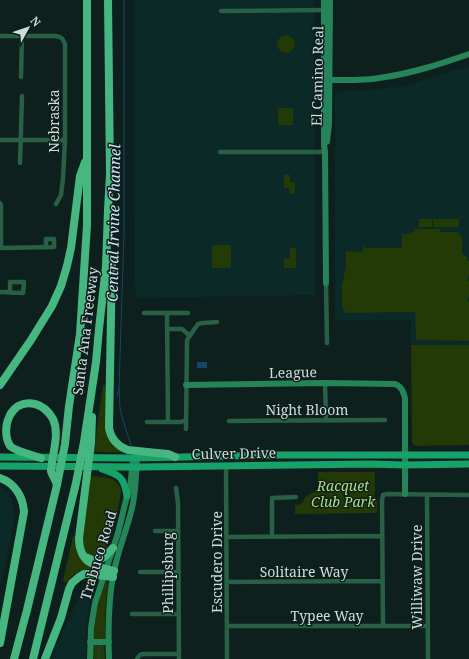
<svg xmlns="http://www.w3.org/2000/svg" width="469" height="659" font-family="'Noto Serif',serif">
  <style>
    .built { fill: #0b2926 }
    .green { fill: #233906 }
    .water { fill: #14466c }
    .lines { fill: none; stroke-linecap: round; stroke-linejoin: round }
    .stream { stroke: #14466c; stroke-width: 1 }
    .street { stroke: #295f44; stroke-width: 4.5 }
    .secondary { stroke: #258559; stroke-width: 6 }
    .primary { stroke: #17a26a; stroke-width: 7 }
    .highway { stroke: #46b781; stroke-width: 8 }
    .labels { text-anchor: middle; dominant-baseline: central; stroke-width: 3; stroke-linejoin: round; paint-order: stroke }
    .street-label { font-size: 14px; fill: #d0dcda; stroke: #0d201e }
    .park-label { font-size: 14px; font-style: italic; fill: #addc7d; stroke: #0d201e }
    .water-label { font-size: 15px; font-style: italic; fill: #d1e1f0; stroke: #0d201e }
  </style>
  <rect width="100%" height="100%" fill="#0d201e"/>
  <path class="built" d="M134,0h180l1,295 -178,3 -2,-16z
    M469,67v278h-58v-25h-76v-225l4,-4 32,-1 33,-4 51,-16z
    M0,486l6,4 4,6 4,11 1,9 -13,66h-2z
    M83,592l8,5 -5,29v33h-35l5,-14 19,-39z"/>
  <path class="green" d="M277 44a9 9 0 1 1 18 0a9 9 0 1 1-18 0Z
    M278,108h15v17h-15z
    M284,175h6v7h5v12h-5l-1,-6h-5z
    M419,219h13v8h-13z
    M433,219h13v8h-13z
    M446,219h13v8h-13z
    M414,229h26v3h17l5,5v17h2l1,2 2,-1v6h2v15l-1,1v4h1v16h-1v5h1v39l-51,-1 -2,-2 -1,-26 -69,1 -4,-5v-26h1l3,-17v-14l17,1v-5h3v1h36v-14h9v-2h3z
    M212,245h19v23h-19z
    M290,248h6v20h-12v-9l6,-1z
    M411,345h58v100l-53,1 -4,-3z
    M103,385l5,1 -1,44 17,22h-30z
    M318,472h57v18l-1,6 3,6v11l-82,1v-9c6,0 9,-3 10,-8l13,-7z
    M90,476c12,1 29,0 31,15 -1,11 -11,53 -17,61 -2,2 -5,4 -8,6l-10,-4 -4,-11z
    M73,536l3,1c-1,18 2,20 16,30l-1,2c-11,0 -18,5 -25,14l-3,-2z
    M104,581h3l1,1 -3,32v25h-12l4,-32z
    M93,645h11l1,14h-13z"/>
  <path class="water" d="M197,362h10v6h-10z"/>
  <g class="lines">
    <path class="stream" d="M124,0v233l-5,155 1,20 1,6 10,31
      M117,396l2,-7
      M99,645v14"/>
    <path class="street" d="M221,11l105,-1
      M0,36h56c6,1 7,3 9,8v96l-2,38 -2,17 -5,9
      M21,77l1,-41
      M0,140h65
      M220,152h105
      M20,163l2,-67
      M0,203l1,2v43
      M0,248l54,-1v-8h-8v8
      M326,283l1,60
      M0,292l23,1 1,-11h-14v10
      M144,313h44
      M167,313l1,109
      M167,329h15l7,6
      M325,383l1,37
      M229,421l156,-1
      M147,422h34l5,-2
      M186,429l1,-89 11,-16 5,-1 14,-1
      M226,466l1,193
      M176,488l2,15 1,156
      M427,495l1,164
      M155,531h23
      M272,536v-38l24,-1
      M227,537l155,-1
      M140,572h39
      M227,582l155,-1
      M132,614h46
      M227,626h200
      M383,626l-1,-126 1,-5 4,-1 82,1
      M137,659c2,-4 3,-5 8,-5h34"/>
    <path class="secondary" d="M324,0v145l1,7 1,131
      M326,80c18,0 36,1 53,-2 31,-4 61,-14 90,-24
      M327,142l2,-18 1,-124
      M186,385l139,-2 70,1c7,3 8,7 10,14v96
      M90,642h19
      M90,659l1,-31 4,-25 23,-70 9,-37 3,-7 3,-31
      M109,659c-1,-29 -1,-59 5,-88 4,-20 12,-39 17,-59 5,-17 5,-36 6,-54"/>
    <path class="primary" d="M0,457l133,1 141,-3h195
      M0,466l141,1 229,-3 35,1 64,-1
      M102,469c18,6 22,8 25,27"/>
    <path class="highway" d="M112,260l-3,168c2,11 8,18 19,22l29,3 11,1 7,3
      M0,385l31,-45 21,-34 9,-20 6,-20 4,-18 9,-72 5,-14
      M92,417l-1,26 -12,95c0,24 14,28 35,33
      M41,458c-8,-3 -24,-6 -31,-12 -10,-17 0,-48 25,-42 8,2 14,8 18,15 6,13 1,30 -1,43 0,2 -1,6 -1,9 1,4 5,10 6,14
      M0,478c15,5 23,19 24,34l-24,131
      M88,558c11,6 18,-2 25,-10
      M14,659l13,-49 30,-125 8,-41 4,-38 11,-72 7,-109v-225
      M33,659l43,-176 8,-41 12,-80 3,-33 7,-63 2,-56 2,-36 -2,-174
      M45,659l16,-41 8,-29 3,-6 7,-6 5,-3h4l25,3"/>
  </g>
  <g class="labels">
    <g class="street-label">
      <text transform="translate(317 76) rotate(-89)">El Camino Real</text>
      <text transform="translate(53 121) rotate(-90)">Nebraska</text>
      <text transform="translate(85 331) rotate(-83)">Santa Ana Freeway</text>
      <text transform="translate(293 372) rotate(-1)">League</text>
      <text x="307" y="409">Night Bloom</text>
      <text transform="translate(234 453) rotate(-1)">Culver Drive</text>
      <text transform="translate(98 555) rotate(-73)">Trabuco Road</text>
      <text transform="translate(216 562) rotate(-90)">Escudero Drive</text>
      <text x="304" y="571">Solitaire Way</text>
      <text transform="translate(167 573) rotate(-90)">Phillipsburg</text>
      <text transform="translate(416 577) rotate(-90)">Williwaw Drive</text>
      <text x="327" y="615">Typee Way</text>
    </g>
    <g class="park-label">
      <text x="343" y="485">Racquet<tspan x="343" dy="16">Club Park</tspan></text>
    </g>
    <g class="water-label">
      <text transform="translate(113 223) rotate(-89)">Central Irvine Channel</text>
    </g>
  </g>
  <g transform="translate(28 28) rotate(50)" stroke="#0d201e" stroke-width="3" paint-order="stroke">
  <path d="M0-3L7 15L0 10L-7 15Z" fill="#d0dcda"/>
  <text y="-6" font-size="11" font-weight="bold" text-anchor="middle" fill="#d0dcda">N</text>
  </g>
</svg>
